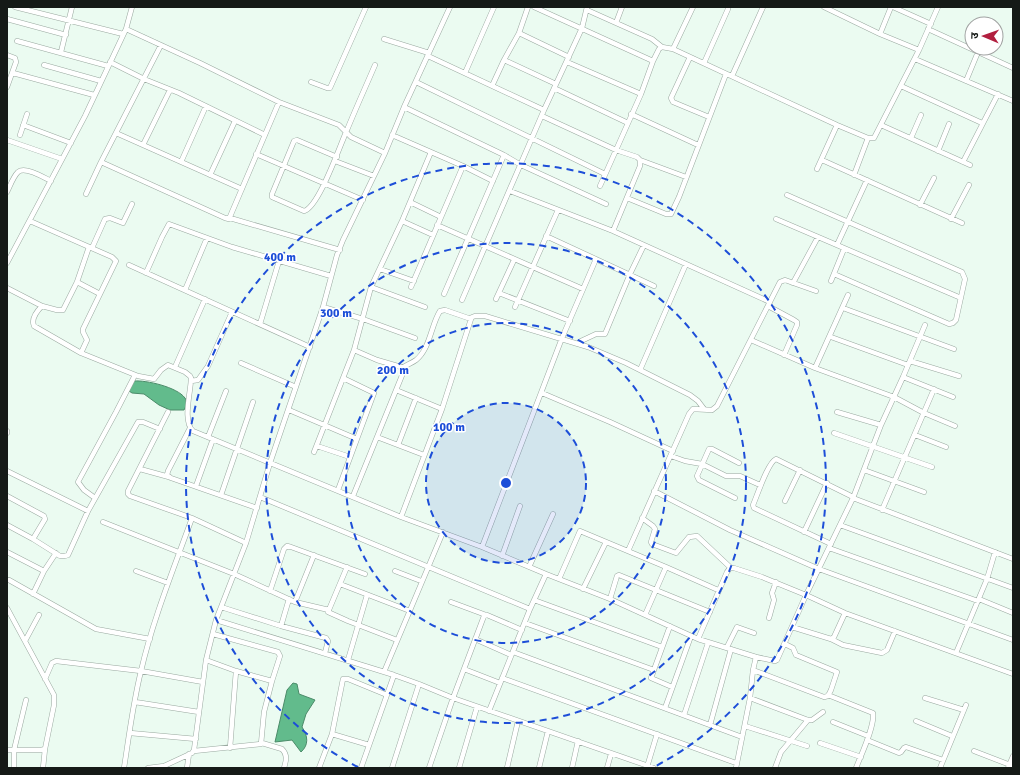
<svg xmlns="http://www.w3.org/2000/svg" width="1020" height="775" font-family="Signika,'Noto Sans Devanagari',sans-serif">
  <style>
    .water { fill: #62bb8c; stroke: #4b8b69 }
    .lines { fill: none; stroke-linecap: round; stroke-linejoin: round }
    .street-casing { stroke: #9aa9a0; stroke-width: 5.5 }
    .street { stroke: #fff; stroke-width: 4.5 }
    .ring { fill: none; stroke: #1d4ed8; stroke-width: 2; stroke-dasharray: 7 5 }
    .centre { fill: #1d4ed8; stroke: #fff; stroke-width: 2 }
    .ring-label { font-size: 12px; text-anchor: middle; font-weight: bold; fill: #1d4ed8; stroke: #fff; stroke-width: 3; stroke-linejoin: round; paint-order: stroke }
  </style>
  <rect width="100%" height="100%" fill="#ebfbf1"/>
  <path class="water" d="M134,381c12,-1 43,6 51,17 1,1 1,4 2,6l-3,6h-14l-11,-5 -15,-11 -12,-1 -3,-2z
    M293,683l4,1 2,10 16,6 -9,14 -4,13c6,9 7,18 -1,25l-9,-12 -17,2 12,-52z"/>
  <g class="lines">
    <g class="street-casing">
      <path id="street" d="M15,7l108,27
        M534,7l119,54 6,-12 3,-2 11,2 164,76 31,13h6l45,-88 19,-43
        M824,7l56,27 39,16
        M893,7l38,17
        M587,10l65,29 10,8
        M7,19l59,16
        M616,23l6,-16
        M126,29l74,34 79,39 60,23 12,12 34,16
        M928,29l85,39
        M519,33l50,24
        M880,34l11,-27
        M384,39l45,14
        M17,41l91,25
        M673,49l20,-42
        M61,52l11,-45
        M7,55l8,3 1,4 -9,25
        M428,56l116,54
        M690,57l-19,41 2,4 36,15
        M915,59l98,42
        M504,60l52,24
        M110,62l34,17 35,14 86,42
        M567,62l74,32
        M704,63l24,-54
        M44,65l57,16
        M13,73l81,22
        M465,73l29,-66
        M732,76l31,-69
        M966,81l12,-29
        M311,82l16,6h3l36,-81
        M416,82l189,92
        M492,86l12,-26 15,-27 9,-26
        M901,86l81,37
        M554,88l74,35
        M404,107l100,48 17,10 85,39
        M631,114l67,31
        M542,116l74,34 21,7 3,3v6l-27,65
        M23,125l48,18
        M881,125l89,40
        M116,133l126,56
        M20,135l7,-21
        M392,135l71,31 30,15
        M911,138l10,-23
        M7,140l55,19
        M143,145l27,-55
        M938,151l11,-27
        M256,154l107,46
        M337,157l-40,-17 -3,1 -22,53v3l32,14c15,-4 36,-66 43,-81 9,-22 19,-44 28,-65
        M640,160l46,17
        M822,160l140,63
        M335,161l39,15
        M101,162l124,56 4,1 50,-117
        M181,162l25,-56
        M963,162l35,-68
        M817,169l20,-44
        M210,175l25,-54
        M854,175l14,-37
        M600,186l41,-92 12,-33
        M510,191l103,40 157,71
        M7,192c3,-6 6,-15 11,-20 7,-6 25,5 33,9
        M86,194l15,-32 60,-117
        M787,195l175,77 3,7 -9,41 -3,3 -4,1 -115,-50
        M627,198l39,16h5l8,-17 47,-123
        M410,202l31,15
        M920,205l14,-27
        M230,218l110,32
        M776,219l185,79
        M951,219l18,-34
        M30,221l82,36 4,4 -33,68v3l4,8 -6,13
        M402,221l31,14
        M437,225l146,64
        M546,236l108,50
        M837,245l30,-65
        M89,247l-12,35 -14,28h-6l-15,-4c-5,5 -11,13 -8,20l47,27 57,23 16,3 7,-9 7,-5 17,7 5,4 1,2c0,14 -9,43 2,53l208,86 81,30 64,27 64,25 88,40 58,18 19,4 2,-1 29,-65 47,-97 28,-73 22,-48 22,-52
        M92,248l13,-29 5,-1 13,5 9,-19
        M7,263l78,-147 41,-87 6,-22
        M129,265l181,82
        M380,269l34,12
        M146,273l16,-36 7,-13 63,23 99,29
        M831,281l13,-32
        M77,282l23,12
        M793,283l25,-46
        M371,287l54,20
        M411,287l52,-121
        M7,288l35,18
        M185,290l22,-52
        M499,293l71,28
        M444,294l60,-139
        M496,299l18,-39
        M462,300l82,-190 38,-82 5,-21
        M768,306l26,14 3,2v3l-13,30
        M323,307l40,12 52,19
        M515,307l43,-97
        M843,308l111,41
        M470,318l5,-2h10l103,31 38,16 64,32 8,6 6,8
        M260,324l19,-63
        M831,337l77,28
        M751,340l64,28 79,29 30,16 31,13
        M578,344l3,-3 15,-7h9l25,-60 14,-29
        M910,361l49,15
        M241,363l55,24
        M175,367l30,-68
        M815,368l33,-73
        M640,370l46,-106
        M903,377l50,20
        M191,381l7,-1 10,-14 24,-54
        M396,390l46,19
        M542,393l68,29 63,29
        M289,410l68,29
        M168,412l-40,79v3l2,2 62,22 54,25
        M837,412l44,13
        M190,428l-22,43 -1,4 4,3 86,30
        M7,431v2
        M834,433l98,34
        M915,435l31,12
        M208,437l18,-46
        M377,437l47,18
        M398,445l18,-47
        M317,446l33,11
        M314,452l40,-102 17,-63 31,-66 29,-69
        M671,456l14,5 17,3 24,12h14l20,9
        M140,469l29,8
        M864,470l60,22
        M7,471l81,40
        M196,486l17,-47
        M338,490l36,-97 -31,-15
        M654,491l76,39 89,39 194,71
        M221,495l32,-93
        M7,496l37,20 1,3 -12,20
        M353,496l50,-123 -2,-6 -24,-7 -23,-10
        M260,497l270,112
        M95,498l-11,-8 -6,-8 38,-70 19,-37
        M735,498l-36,-18 -2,-4 12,-27h3l27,14
        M853,498l160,61
        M785,501l15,-31
        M882,510l52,-121
        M401,517l41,-108 29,-90 -26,-9 -5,1c-9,14 -10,38 -24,49 -4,3 -10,5 -14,8
        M642,518l11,8 2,3 -4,13 1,2 24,9 13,-16 8,-1 34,32
        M103,522l131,52 61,28 34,8
        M7,525l26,14 27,17h5l3,-1 20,-44 50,-89h5l17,7
        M840,525l173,63
        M804,532l23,-49
        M831,544l-77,-36 -1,-3c4,-9 15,-43 23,-46l77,38
        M482,547l80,-209 34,-79
        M829,548l149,53
        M628,551l61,-137 4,-5 19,1 5,-4 63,-124 5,-2 31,11
        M7,552l37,19
        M502,556l18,-50
        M347,567l-19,45 20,9 49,19
        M529,567l24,-53
        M666,567l52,23
        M136,571l32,12
        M395,571l26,10
        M559,579l21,-48 86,36 -21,48
        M9,580l87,49 54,10
        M340,584l70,27
        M583,589l23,-47
        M270,591l14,-42 3,-3 4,1 74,27
        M33,594l11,-23 12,-18
        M610,599l7,-23 2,-1 91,37
        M979,599l34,14
        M534,600l128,47
        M295,602l19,-47
        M451,602l35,13
        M221,607l60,19 45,12 2,3 -3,12
        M7,608l47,87v10l-9,44 -2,19
        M769,618l5,-18 -2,-7 4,-11
        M216,620l178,55 25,9 34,14 201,70
        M525,623l129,47
        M281,626l8,-27
        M670,626l-19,52 21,9
        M792,627l39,12 3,-2 11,-24
        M475,639l36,16
        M698,639l29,-67 3,-4h4l28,9 44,18 39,18 168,61
        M831,639l12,6 39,8 5,-3 8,-19
        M25,641l14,-26
        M727,647l10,-20 17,6
        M513,652l229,85
        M956,653l31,-74 8,-27
        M206,660l30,11 36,10
        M348,660l19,-65
        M464,669l36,14
        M753,670l71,27 4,-1 3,-6 6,-18 -41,-17 -3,-7 -8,-4
        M384,672l59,-140
        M502,678l234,85
        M45,679l7,-16 4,-2 85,10 62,11
        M828,695l45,18c2,13 -12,42 -17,55
        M750,698l58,22h4l11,-8
        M925,698l39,12
        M135,702l64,10
        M665,708l26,-72
        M489,711l41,-102 16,-35
        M684,715l24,-72
        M916,721l36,15
        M833,722l35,14
        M710,725l21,-76
        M745,726l62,20
        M130,733l66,6
        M332,734l37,11
        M867,740l32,13 2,-1 3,-4 2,-1 37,13
        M262,743l20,6c6,6 4,12 2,19
        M820,743l41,14
        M230,748l6,-77
        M7,750h34l4,-1
        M194,751l67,-7 3,-32 8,-31 8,-25 -2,-4 -65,-18
        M974,751l39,15
        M647,767l10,-33
        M14,768v-18l12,-50
        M124,768c5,-32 9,-65 17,-97 12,-52 33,-103 51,-153
        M148,768l16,-2 28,-13 2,-3 12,-90 10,-40 30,-77 24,-80 53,-156 14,-52 6,-15 42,-87 19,-46 46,-100
        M187,768l2,-14
        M319,768l13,-34 11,-55h5l39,16
        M361,768l33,-93
        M392,768l27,-84
        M429,768l24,-70 31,-82 3,-1 35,15
        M459,768l18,-61
        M507,768l11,-47
        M539,768l9,-37
        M572,768l6,-27
        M607,768l4,-14
        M736,768l14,-70 3,-28 3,-13
        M775,768l6,-16 27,-32
        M940,768l26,-63
        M1008,768l5,-12"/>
    </g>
    <use href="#street" class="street"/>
  </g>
  <circle cx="506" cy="483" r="80" fill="#1d4ed8" fill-opacity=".12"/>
  <g class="ring">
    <circle cx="506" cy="483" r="80"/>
    <circle cx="506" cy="483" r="160"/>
    <circle cx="506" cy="483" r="240"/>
    <path d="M358 767A320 320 0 1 1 654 767"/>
  </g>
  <circle cx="506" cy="483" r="6" class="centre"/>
  <g class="ring-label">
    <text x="280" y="261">400 m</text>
    <text x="336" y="317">300 m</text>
    <text x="393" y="374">200 m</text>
    <text x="449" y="431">100 m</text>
  </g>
  <rect width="1020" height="775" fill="none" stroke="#151a17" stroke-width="16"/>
  <g transform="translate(984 36) rotate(272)"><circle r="19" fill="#ffffff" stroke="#a1a3a2"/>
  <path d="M0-3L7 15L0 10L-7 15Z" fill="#b21f3f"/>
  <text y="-6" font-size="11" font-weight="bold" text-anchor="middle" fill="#151a17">उ</text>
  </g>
</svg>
